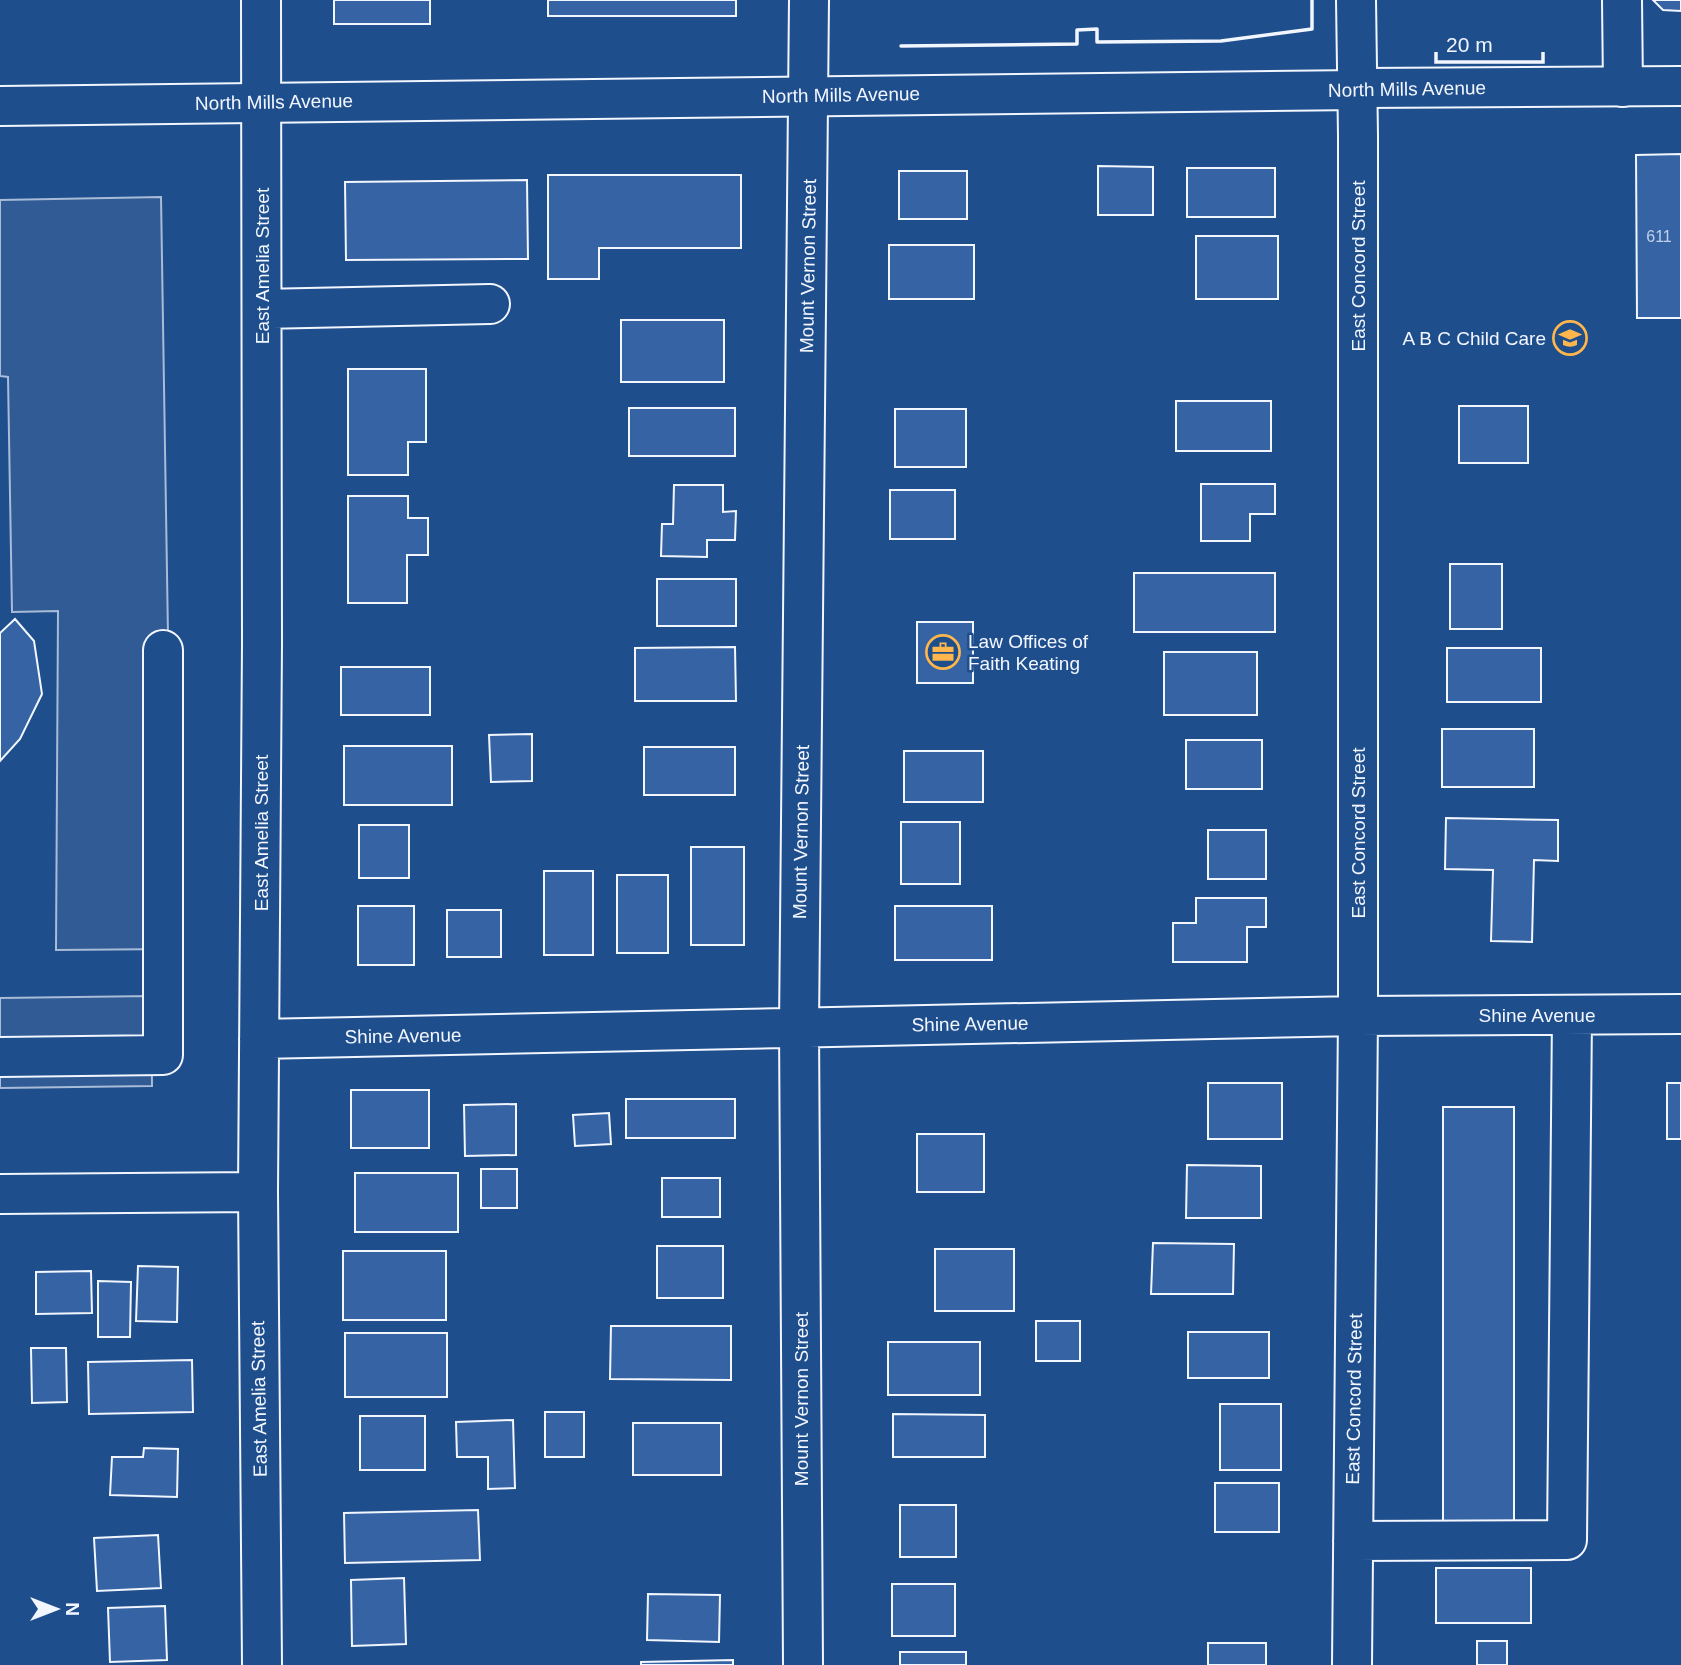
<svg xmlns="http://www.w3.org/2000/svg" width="1681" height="1665" font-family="Helvetica,sans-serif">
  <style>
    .parking { fill: #305b95; stroke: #a8bbd7; stroke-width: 2 }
    .building { fill: #3563a3; stroke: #f2f6ff; stroke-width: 2 }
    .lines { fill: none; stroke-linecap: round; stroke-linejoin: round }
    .minor-casing { stroke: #f2f6ff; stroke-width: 42 }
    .major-casing { stroke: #f2f6ff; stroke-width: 42 }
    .minor { stroke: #1f4e8c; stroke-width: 38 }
    .major { stroke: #1f4e8c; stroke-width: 38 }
    .wall { stroke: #f2f6ff; stroke-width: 3.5 }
    .labels { text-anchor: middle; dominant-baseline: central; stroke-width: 5; stroke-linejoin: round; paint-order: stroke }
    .number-label { font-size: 16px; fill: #c3d1e8 }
    .street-label { font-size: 19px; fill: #f2f6ff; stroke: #1f4e8c }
    .poi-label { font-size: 19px; fill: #f2f6ff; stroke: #1f4e8c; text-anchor: end }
  </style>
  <rect width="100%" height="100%" fill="#1f4e8c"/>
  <path class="parking" d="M161,197l12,752 -117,1 2,-339 -46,1 -4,-235 -8,-1v-176z
    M151,996l1,90 -152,2v-90z"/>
  <path class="building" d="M334,0h96v24h-96z
    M548,0h188v16h-188z
    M1653,0h28v11l-18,-1z
    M1681,154v164h-44l-1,-163z
    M1098,166l55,1v48h-55z
    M1187,168h88v49h-88z
    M899,171h68v48h-68z
    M548,175h193v73h-142v31h-51z
    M527,180l1,79 -182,1 -1,-78z
    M1196,236h82v63h-82z
    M889,245h85v54h-85z
    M621,320h103v62h-103z
    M348,369h78v73h-18v33h-60z
    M1176,401h95v50h-95z
    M1459,406h69v57h-69z
    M629,408h106v48h-106z
    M895,409h71v58h-71z
    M1201,484h74v30h-25v27h-49z
    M674,485h49v27l13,-1 -1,29h-28v17l-46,-1 1,-32h11z
    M890,490h65v49h-65z
    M348,496h60v22h20v37h-21v48h-59z
    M1450,564h52v65h-52z
    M1134,573h141v59h-141z
    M657,579h79v47h-79z
    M15,619l19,22 8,53 -22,45 -20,22v-128z
    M917,622h56v61h-56z
    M735,647l1,54h-101v-53z
    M1447,648h94v54h-94z
    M1164,652h93v63h-93z
    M341,667h89v48h-89z
    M1442,729h92v58h-92z
    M532,734v47l-41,1 -2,-47z
    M1186,740h76v49h-76z
    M344,746h108v59h-108z
    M644,747h91v48h-91z
    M904,751h79v51h-79z
    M1446,818l112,2v41l-24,-1 -2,82 -41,-1 2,-71 -48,-1z
    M901,822h59v62h-59z
    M359,825h50v53h-50z
    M1208,830h58v49h-58z
    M691,847h53v98h-53z
    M544,871h49v84h-49z
    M617,875h51v78h-51z
    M1196,898h70v29h-19v35h-74v-39h23z
    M358,906h56v59h-56z
    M895,906h97v54h-97z
    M447,910h54v47h-54z
    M1208,1083h74v56h-74z
    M1667,1083h14v56h-14z
    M351,1090h78v58h-78z
    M626,1099h109v39h-109z
    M516,1104v51l-51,1 -1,-51z
    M1443,1107h71v421h-71z
    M609,1113l2,31 -36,2 -2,-31z
    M917,1134h67v58h-67z
    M1187,1165l74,1v52h-75z
    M481,1169h36v39h-36z
    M355,1173h103v59h-103z
    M662,1178h58v39h-58z
    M1153,1243l81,1 -1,50h-82z
    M657,1246h66v52h-66z
    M935,1249h79v62h-79z
    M343,1251h103v69h-103z
    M138,1266l40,1 -1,55 -41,-1z
    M91,1271l1,42 -56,1v-42z
    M98,1281l33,1 -1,55h-32z
    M1036,1321h44v40h-44z
    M611,1326h120v54l-121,-1z
    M1188,1332h81v46h-81z
    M345,1333h102v64h-102z
    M888,1342h92v53h-92z
    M31,1348h35l1,54 -35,1z
    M192,1360l1,52 -104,2 -1,-52z
    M1220,1404h61v66h-61z
    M545,1412h39v45h-39z
    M893,1414l92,1v42h-92z
    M360,1416h65v54h-65z
    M513,1420l2,68 -27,1v-32h-31l-1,-35z
    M633,1423h88v52h-88z
    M144,1448l34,1 -1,48 -67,-2 2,-38h31z
    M1215,1483h64v49h-64z
    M900,1505h56v52h-56z
    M478,1510l2,50 -135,3 -1,-50z
    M158,1535l3,53 -64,3 -3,-53z
    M1436,1568h95v55h-95z
    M404,1578l2,66 -54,2 -1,-66z
    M892,1584h63v52h-63z
    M648,1594l72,1 -1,47 -72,-2z
    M165,1606l2,54 -57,2 -2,-54z
    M1477,1641h30v24h-30z
    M1208,1643h58v22h-58z
    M900,1652h66v13h-66z
    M733,1660v5h-92v-3z"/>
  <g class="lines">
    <g class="minor-casing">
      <path id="minor" d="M261,0l1,643 -4,549 4,473
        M1622,0l1,87
        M262,309l228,-5
        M259,1039l1099,-23 323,-2
        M0,1057l163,-2v-405
        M0,1194l258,-2
        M1353,1541l214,-1 5,-525
        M803,1665l-4,-638 10,-1027
        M1352,1665l6,-649v-880l-2,-136"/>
    </g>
    <g class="major-casing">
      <path id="major" d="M0,106l1358,-16 6,-2 317,-2"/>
    </g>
    <use href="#minor" class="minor"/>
    <use href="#major" class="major"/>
    <path class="wall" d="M901,46l176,-2v-14l20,-1v13l124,-1 91,-12v-29"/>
  </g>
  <defs>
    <g id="school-ring" transform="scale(1.75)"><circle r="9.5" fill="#1f4e8c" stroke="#ffb74d" stroke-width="1.5"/><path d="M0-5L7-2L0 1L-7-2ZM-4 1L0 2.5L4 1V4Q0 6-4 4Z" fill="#ffb74d"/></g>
    <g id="office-ring" transform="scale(1.75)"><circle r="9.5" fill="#1f4e8c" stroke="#ffb74d" stroke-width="1.5"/><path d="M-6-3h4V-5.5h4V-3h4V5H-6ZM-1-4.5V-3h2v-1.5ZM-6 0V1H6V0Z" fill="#ffb74d"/></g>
  </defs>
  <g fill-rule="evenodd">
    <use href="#school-ring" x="1570" y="338"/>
    <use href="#office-ring" x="943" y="652"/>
  </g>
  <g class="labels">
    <g class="number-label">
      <text x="1659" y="236">611</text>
    </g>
    <g class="street-label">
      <text transform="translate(1407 89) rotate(-1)">North Mills Avenue</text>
      <text transform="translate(841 95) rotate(-1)">North Mills Avenue</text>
      <text transform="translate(274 102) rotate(-1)">North Mills Avenue</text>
      <text transform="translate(262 266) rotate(-90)">East Amelia Street</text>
      <text transform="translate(808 266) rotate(-89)">Mount Vernon Street</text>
      <text transform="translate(1358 266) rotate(-90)">East Concord Street</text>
      <text transform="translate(801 832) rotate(-89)">Mount Vernon Street</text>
      <text transform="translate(261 833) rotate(-90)">East Amelia Street</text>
      <text transform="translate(1358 833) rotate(-90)">East Concord Street</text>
      <text x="1537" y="1015">Shine Avenue</text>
      <text transform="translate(970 1024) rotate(-1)">Shine Avenue</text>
      <text transform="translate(403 1036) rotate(-1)">Shine Avenue</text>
      <text transform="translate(259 1399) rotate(-91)">East Amelia Street</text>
      <text transform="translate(801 1399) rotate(-90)">Mount Vernon Street</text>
      <text transform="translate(1354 1399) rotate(-89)">East Concord Street</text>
    </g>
    <g class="poi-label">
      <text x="1546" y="338">A B C Child Care</text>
      <text x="968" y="641" text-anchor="start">Law Offices of<tspan x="968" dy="22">Faith Keating</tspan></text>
    </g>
  </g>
  <g transform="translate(56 1609) rotate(90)" stroke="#1f4e8c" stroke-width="5" paint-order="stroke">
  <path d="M0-5L12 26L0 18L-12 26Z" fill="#f2f6ff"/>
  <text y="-10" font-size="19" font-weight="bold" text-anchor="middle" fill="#f2f6ff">N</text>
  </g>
  <path d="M1436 52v10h107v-10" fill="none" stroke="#f2f6ff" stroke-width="3.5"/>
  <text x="1446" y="52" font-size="21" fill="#f2f6ff" stroke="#1f4e8c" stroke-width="5" paint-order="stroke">20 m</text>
</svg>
